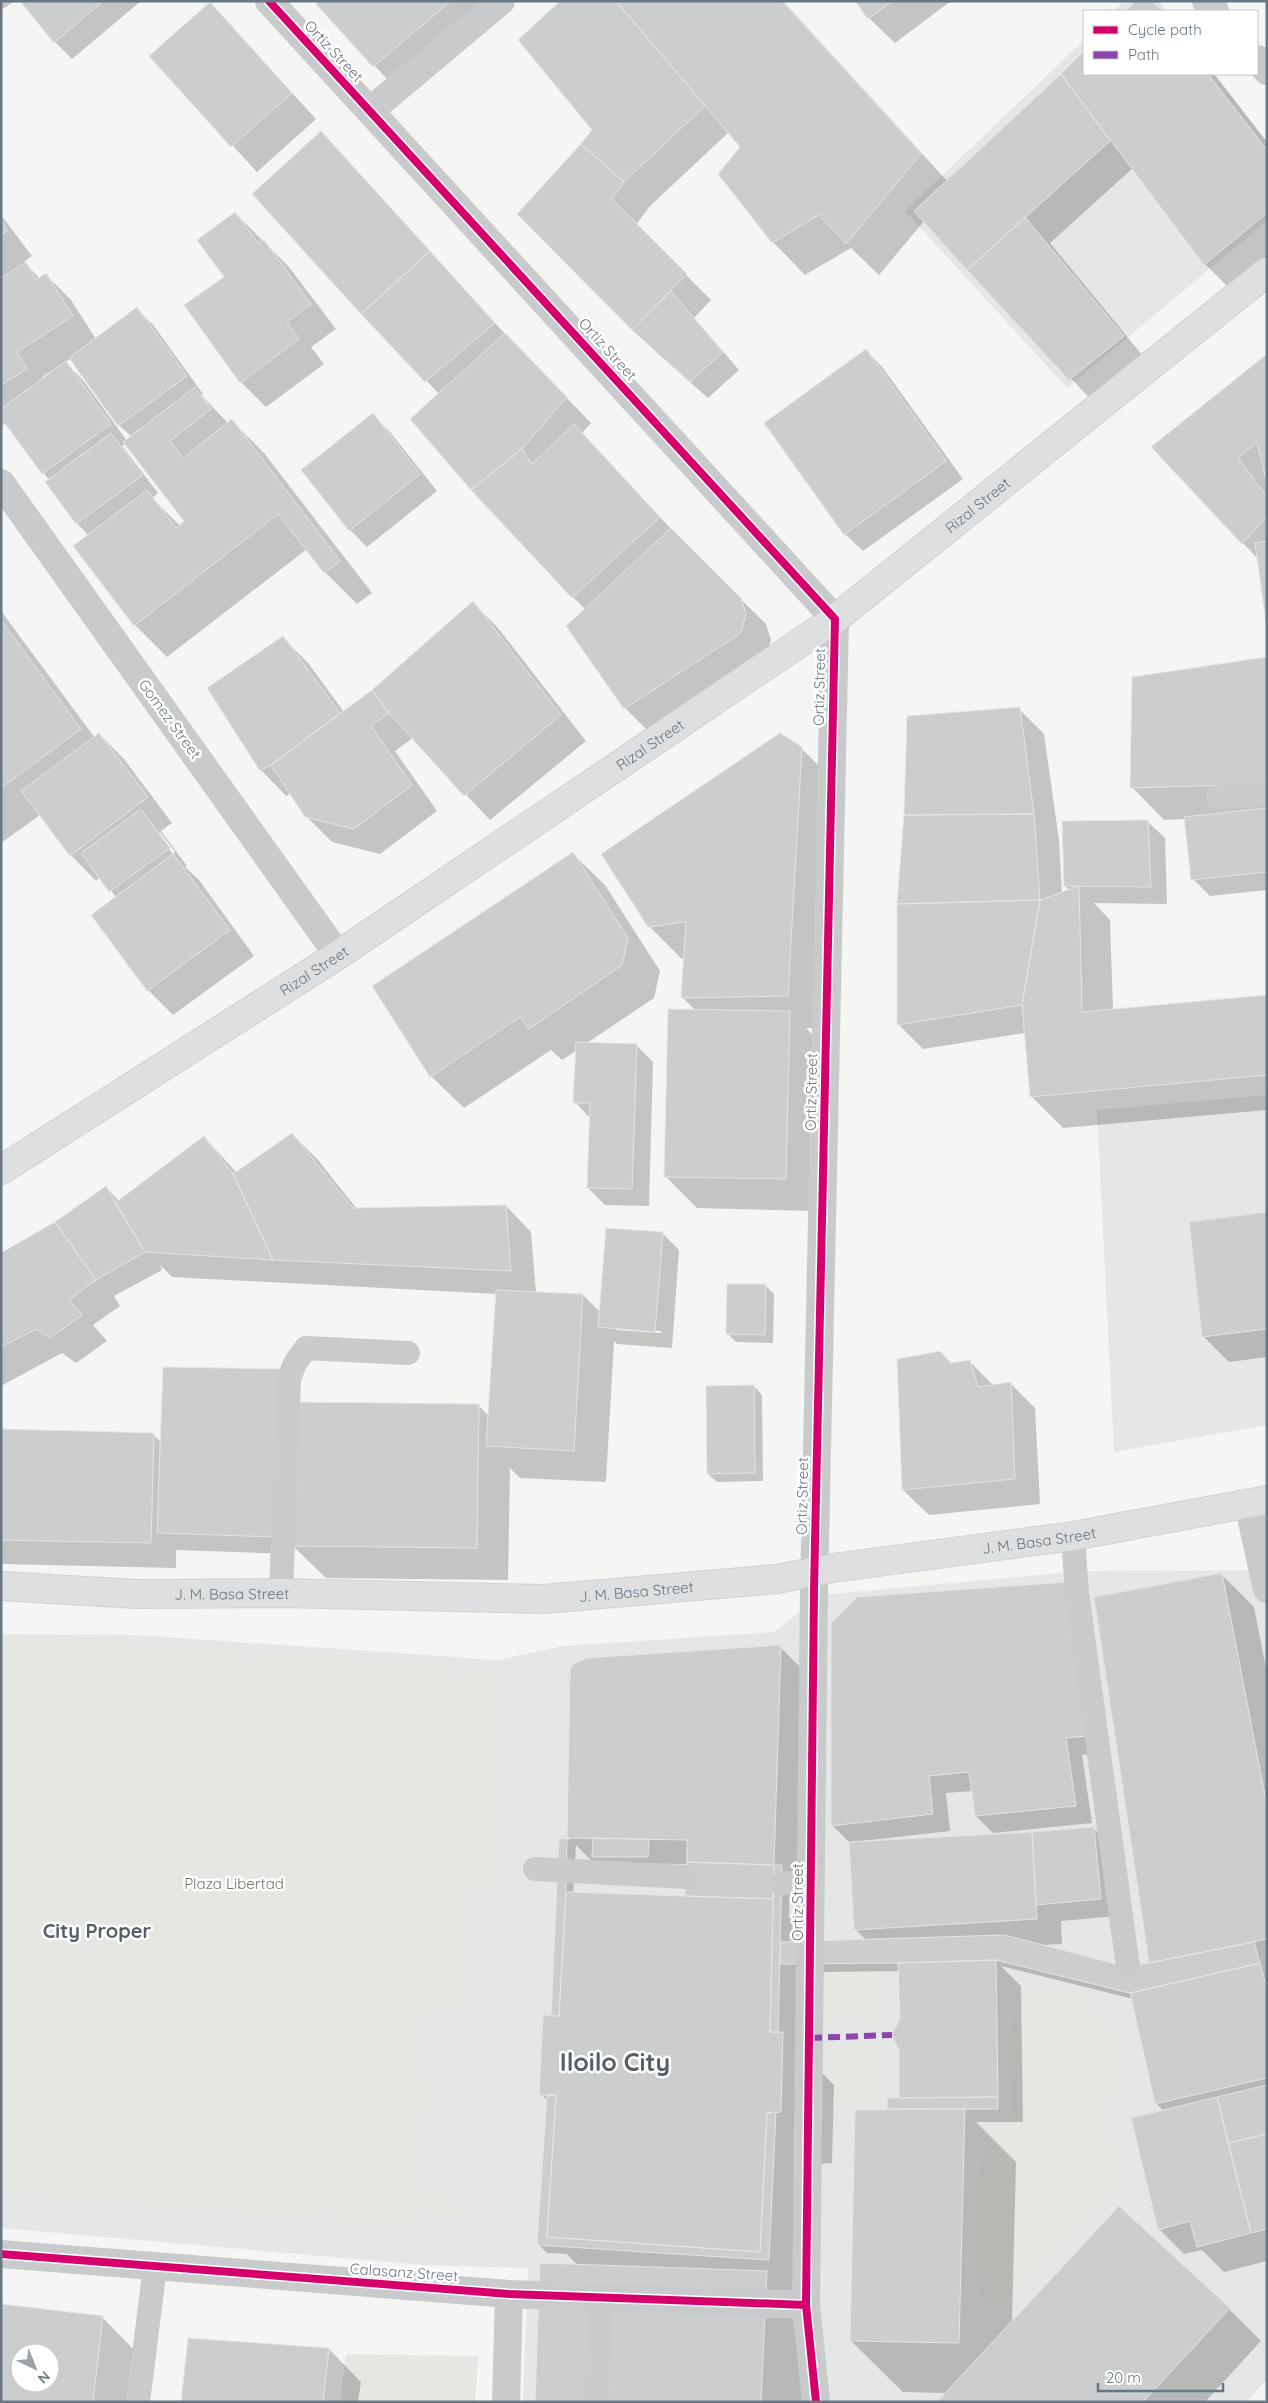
<svg xmlns="http://www.w3.org/2000/svg" width="1268" height="2403" font-family="Quicksand,sans-serif">
  <style>
    .built { fill: #e5e6e6 }
    .green { fill: #e5e7e2 }
    .shadow { fill: #0003; fill-rule: evenodd }
    .building { fill: #cccdce; stroke: #e4e4e4; fill-rule: evenodd }
    .lines { fill: none; stroke-linecap: round; stroke-linejoin: round }
    .secondary-casing { stroke: #d2d2d2; stroke-width: 30 }
    .lane { stroke: #c9cacb; stroke-width: 24 }
    .street { stroke: #c9cacb; stroke-width: 28 }
    .secondary { stroke: #dedfe0; stroke-width: 28 }
    .quiet { stroke: #8e44ad; stroke-width: 6; stroke-dasharray: 12 6; stroke-linecap: butt }
    .cycleway-casing { stroke: #fff; stroke-width: 11 }
    .cycleway { stroke: #d6006c; stroke-width: 8 }
    .labels { text-anchor: middle; dominant-baseline: central; stroke-width: 5; stroke-linejoin: round; paint-order: stroke }
    .street-label { font-size: 15px; fill: #687781; stroke: #fff }
    .park-label { font-size: 15px; fill: #6b7966; stroke: #fff }
    .district-label { font-size: 20px; font-weight: bold; fill: #556067; stroke: #fff }
    .town-label { font-size: 25px; font-weight: bold; fill: #556067; stroke: #fff }
  </style>
  <rect width="100%" height="100%" fill="#f5f5f4"/>
  <path class="built" d="M1124,1h35l8,10h-53z
    M1084,40v34h131l52,68v79l-200,167 -162,-177z
    M1267,1095v330l-153,27 -17,-342z
    M1267,1570v809l-21,23h-723l5,-134 -105,-3 -422,-37v-594l137,1 360,25 65,-14 211,-14 47,-37 262,-24z"/>
  <path class="green" d="M1,1638h83l416,32 -4,219h-29l-6,118c-9,1 -19,2 -27,6 -29,17 -26,49 -4,70l-4,108 37,3 -2,22 -36,-2 -1,15 -423,-37z
    M883,1968v60l-65,1 -1,-60z
    M1051,1987c36,5 68,23 77,61 1,5 4,12 4,18 0,21 -18,34 -21,48 -5,23 18,43 11,66 -7,19 -96,114 -114,125 -5,3 -13,2 -19,2l-10,-14 -4,-77 4,-44 7,-29 16,-17 10,-19 -3,-58 3,-29 13,-25z
    M882,2045v60h-65v-59z
    M346,2354l132,2 -3,46h-135z"/>
  <path class="shadow" d="M1,1h14l-14,9z
    M22,1h119l-69,58 -17,-17z
    M320,1h186l-107,91 -81,-88z
    M562,1h221l165,181 136,-129v21h130l53,68v130l-30,24 -32,-32 -72,-96 -83,75 98,119 -53,42 -171,-183 -45,54 -28,-27 -46,27 -32,-33 -53,-68 22,-27 -13,-15 -80,75 -13,18 75,75 -17,18 45,52 -31,28 -50,-44 -140,-140 75,-84z
    M857,1h94l-56,42 -26,-25z
    M1138,1h14l10,10h-34z
    M210,3l106,116 -59,53 -106,-116z
    M321,133l196,214 74,76 -9,10 102,110 82,81 5,16 -5,18 -116,75 -25,-25 -39,-98 -13,-13 -134,-203 -185,-200z
    M235,213l54,54 47,62 -25,18 13,17 -58,43 -25,-25 -16,-105z
    M1,215l31,41 -8,6 16,17 6,-4 25,25 25,39 41,-30 17,17 49,68 -2,1 28,29 3,-3 32,32 108,140 -15,11 -32,-32 -18,-23 -140,108 -32,-32 -60,-78 14,-11 -12,-13 -28,-43 -43,-57 -5,3zM71,359l48,66 13,12 -5,4 -44,-61 -18,-18zM50,372l2,1 -9,7 -1,-3zM126,443l59,78 -5,5 -28,-28 6,-5 -36,-47z
    M866,350l17,18 80,111 -100,72 -18,-17z
    M1267,355v266l-9,-62 -105,-112z
    M372,415l18,17 47,59 -70,56 -17,-17z
    M473,603l25,25 88,113 -96,79 -77,-82 -18,13 42,60 -57,43 -48,-12 -26,-26 -15,-23 -5,3 -25,-26 22,-132 25,25 36,49 29,-22z
    M1,611l94,127 4,-4 25,25 48,64 -11,8 26,35 -2,1 14,13 55,76 -81,59 -25,-25 -32,-93 -16,-20 -4,4 -25,-26 -31,-40 -39,28zM160,832l15,20 -2,2 -15,-20z
    M1267,658v232l-57,6 -17,-17 -7,-60 -22,1 -32,-33z
    M1019,709l25,25 15,106 3,53 8,-2 -5,-5 82,-65 18,17 2,66 -73,-1 16,17 3,90 154,-14v114l-204,18 -32,-32 -6,-63 -102,16 -25,-25z
    M801,748l33,33 -14,247h-14l16,17 -5,166 -120,-3 -32,-32 30,-166 -13,-13 3,-39 -3,1 -33,-33z
    M572,853l33,32 55,86 -6,27 -67,45 49,2 17,17 -4,144 -44,-1 -17,-17 2,-70 -15,-16 2,-52 -15,10 -11,-10 -87,58 -33,-32 -57,-89z
    M292,1134l26,26 39,49 149,-3 25,26 5,61 47,2 18,18 61,-80 17,17 -7,98 -55,-4 -3,-3 -8,141 -86,-4 -10,-10 -2,112 -182,-2 -32,-31v7l-118,-4v18l-175,-4v-133l152,3 9,9 138,-40 179,3 10,10 8,-122 -325,-17 -12,-12 2,5 -48,26 6,10 -27,19 14,16 -31,22 -14,-10 -61,33v-131l55,-32 50,-36 13,14 85,-64 33,36zM616,1327l45,4v2l-45,-3z
    M1267,1213v144l-38,5 -25,-25z
    M765,1285l9,9 -1,49 -37,-1 -8,-8z
    M969,1361l24,24 17,-2 25,25 5,96 -111,11 -26,-25 48,-126z
    M754,1386l8,9 1,86 -46,1 -9,-8z
    M1222,1575l32,32 13,66v588l-43,11 -22,-22 -18,4 -25,-25 5,-117 -7,-8 -24,-105 -132,-33 20,20 2,136h-47l40,40 -4,161 217,-14 32,32 -56,61h-266l8,-9 -44,-1 -52,-51 40,-230 -2,-2 12,-10 -1,-128 -77,1 -2,100 13,13 -2,78 -14,1 -13,238h-269l42,-136 -11,-12 -20,-1 -8,-8 9,-144 -7,-7 13,-77 6,-177h9l3,-171 8,-8 200,-14 25,25 -6,218h-9l-1,27 25,25 52,-2 -11,-11 -6,-87 -17,-17 236,-241 35,169 -21,2 10,68 -99,10 -17,-17 -3,-25 -27,2 4,38 -88,10 1,2 230,-15 18,17 6,71 -56,5 1,23 -20,1 86,23 22,-4zM576,1845l18,18 94,1 -2,33 -113,-3zM895,2108h16l3,2h-19z
    M1,2306l101,11 32,33 -6,52h-127zM20,2353h30v30h-30z
    M329,2349l32,33 -3,20h-175z"/>
  <path class="building" d="M20,1h83l-49,42z
    M318,1h133l-78,66 -57,-63z
    M560,1h56l89,105 -81,76 -43,-38 11,-14 -74,-90z
    M616,1h166l139,153 -75,90 -27,-29 -47,28 -54,-69 22,-27z
    M855,1h37l-24,18z
    M1136,1h16l8,10h-34z
    M210,2l82,91 -61,54 -82,-91z
    M1084,51v23h124l59,76v63l-63,52 -143,-191z
    M1061,74l49,67 -143,129 -53,-59z
    M321,131l109,120 -69,63 -109,-120z
    M581,144l43,38 -12,17 75,75 -55,56 -115,-116z
    M235,212l23,31 6,-3 47,64 -24,18 12,17 -59,44 -56,-78 40,-28 -27,-37z
    M1025,217l99,119 -55,44 -102,-110z
    M1,221l7,9 -7,5z
    M430,251l65,72 -70,59 -64,-68z
    M26,262l10,18 10,-7 27,43 -56,36 10,17 -26,16v-107z
    M671,291l52,61 -33,30 -58,-52z
    M137,307l50,69 -69,50 -49,-68z
    M505,333l62,64 -45,52 -51,41 -61,-71z
    M866,349l80,112 -102,74 -80,-112z
    M1267,354v130l-10,-42 -19,16 29,39v19l-25,28 -91,-97z
    M66,361l45,63 -69,50 -41,-56v-9z
    M195,387l16,22 -41,32 13,17 49,-39 108,142 -16,12 -46,-59 -144,112 -61,-80 74,-56 29,38 8,-7 -61,-79z
    M373,413l47,61 -71,57 -48,-61z
    M574,424l86,93 -88,81 -101,-108 51,-41 10,15z
    M111,433l31,43 -66,48 -31,-42z
    M671,528l70,70 5,16 -5,19 -117,76 -58,-83z
    M1267,541v89l-12,-87z
    M473,601l88,114 -97,81 -75,-83 -17,-23z
    M1,620l80,109 -80,59z
    M283,636l57,77 -69,52 -11,6 -53,-83z
    M1267,657v127l-137,4 2,-111z
    M372,690l17,23 -18,13 41,59 -58,44 -49,-12 -34,-52z
    M1020,707l14,107 -130,1 3,-99z
    M99,733l49,64 -78,59 -49,-65z
    M780,733l22,14 -14,249 -107,2 5,-76 -38,5 -47,-73z
    M1267,808v64l-76,8 -7,-63z
    M141,809l29,39 -61,44 -28,-39z
    M1034,814l6,86 -143,4 7,-89z
    M1148,820l3,67 -87,-1 -2,-65z
    M573,852l55,86 -6,27 -93,64 -9,-12 -90,60 -58,-91z
    M173,854l57,76 -83,61 -56,-76z
    M1079,886l3,126 185,-17v80l-237,22 -8,-92 18,-105z
    M1040,900l-18,105 -125,20v-121z
    M668,1009l122,2 -4,168 -122,-2z
    M576,1042l61,2 -5,145 -45,-1 3,-85h-17z
    M292,1133l61,75 153,-3 5,66 -238,-11 -40,-86z
    M204,1136l29,38 40,86 -128,-8 -30,-49z
    M106,1186l39,66 -49,28 -41,-58z
    M1267,1212v117l-65,8 -13,-115z
    M55,1222l41,58 -27,20 13,15 -32,23 -14,-9 -35,18v-94z
    M606,1228l57,4 -8,100 -57,-5z
    M727,1284h39l-1,51 -39,-1z
    M496,1290l87,4 -9,157 -88,-5z
    M940,1351l11,12 19,-3 8,27 33,-5 4,97 -113,11 -5,-131z
    M163,1367l121,2 -7,168 -120,-4z
    M754,1385l1,88 -48,1 -1,-88z
    M294,1402l185,2 -2,144 -185,-2z
    M1,1429l153,4 -3,110 -150,-3z
    M1222,1573l45,233v133l-118,24 -55,-366z
    M1068,1582l19,154 -21,2 10,68 -101,10 -6,-44 -40,4 4,38 -102,12v-203l26,-26z
    M781,1645l-7,220 -87,-3v-22l-120,-2 3,-169 4,-5 13,-6z
    M1094,1827l7,72 -65,6 -4,-73z
    M1032,1832l5,87 -183,11 -5,-88z
    M567,1838l-1,54 -7,124h-8l8,-177z
    M593,1838l56,1 -1,18h-56z
    M687,1862l87,3 -1,34 -88,-3z
    M774,1865h8l-4,168 -8,-1z
    M566,1892l207,7 -3,133h13l-2,80 -14,1 -7,139 -213,-15 9,-142h-17l4,-80 16,1z
    M1004,1935l124,32 126,-25 6,21 -130,30 -134,-33 -98,3 -118,1 1,-22z
    M996,1960l2,137 -99,1v-47l-7,-16 8,-17 -2,-55z
    M1260,1963l7,26v89l-112,26 -25,-111z
    M1267,2085v49l-39,9 -11,-46z
    M547,2095h9l-9,142 213,15 7,-139 9,-1 -7,148 -232,-15z
    M998,2097v12h-111v-11z
    M1217,2097l34,136 -54,14 -7,-26 -32,9 -27,-112z
    M965,2109l-6,234 -109,-2 5,-231z
    M1267,2134v95l-16,4 -23,-90z
    M1119,2206l111,102 -87,94h-206z
    M540,2263l227,8 -6,131h-226z
    M1,2304l102,12 -10,86h-92zM20,2353h30v30h-30z
    M188,2338l141,10 -6,54h-142z"/>
  <g class="lines">
    <g class="secondary-casing">
      <g id="secondary">
        <path id="s1" d="M1,1170l337,-215 497,-336 432,-347"/>
        <path id="s2" d="M1,1586l136,8 144,-1 263,6 233,-20 56,-11 240,-32 194,-36"/>
      </g>
    </g>
    <path class="lane" d="M1218,797l49,-3
      M1073,1536l4,57 51,374
      M281,1593l8,-214 6,-16 11,-15 102,5
      M535,1869l151,8
      M782,1883l29,1
      M138,2402l17,-135
      M596,2402l6,-107"/>
    <path class="street" d="M269,1l566,618 -21,971 -8,715 10,97
      M1206,1l9,10
      M1257,59l10,12
      M371,110l130,-109
      M1,483l337,472
      M1248,1504l19,85
      M1,2254l508,40 297,11
      M506,2402l3,-108"/>
    <use href="#secondary" class="secondary"/>
    <path class="quiet" d="M810,2038l82,-3"/>
    <g class="cycleway-casing">
      <path id="cycleway" d="M269,1l566,618 -21,971 -8,715 10,97
        M1,2254l508,40 297,11"/>
    </g>
    <use href="#cycleway" class="cycleway"/>
  </g>
  <g class="labels">
    <g class="street-label">
      <text transform="translate(334 51) rotate(47)">Ortiz Street</text>
      <text transform="translate(608 349) rotate(48)">Ortiz Street</text>
      <text stroke="none"><textPath href="#s1" startOffset="1182">Rizal Street</textPath></text>
      <text transform="translate(819 687) rotate(-89)">Ortiz Street</text>
      <text transform="translate(170 719) rotate(54)">Gomez Street</text>
      <text stroke="none"><textPath href="#s1" startOffset="776">Rizal Street</textPath></text>
      <text stroke="none"><textPath href="#s1" startOffset="371">Rizal Street</textPath></text>
      <text transform="translate(811 1092) rotate(-89)">Ortiz Street</text>
      <text transform="translate(802 1496) rotate(-89)">Ortiz Street</text>
      <text stroke="none"><textPath href="#s2" startOffset="1042">J. M. Basa Street</textPath></text>
      <text stroke="none"><textPath href="#s2" startOffset="636">J. M. Basa Street</textPath></text>
      <text stroke="none"><textPath href="#s2" startOffset="231">J. M. Basa Street</textPath></text>
      <text transform="translate(797 1902) rotate(-90)">Ortiz Street</text>
      <text transform="translate(404 2272) rotate(4)">Calasanz Street</text>
    </g>
    <g class="park-label">
      <text x="234" y="1883">Plaza Libertad</text>
    </g>
    <g class="district-label">
      <text x="97" y="1930">City Proper</text>
    </g>
    <g class="town-label">
      <text x="615" y="2061">Iloilo City</text>
    </g>
  </g>
  <rect width="1268" height="2403" fill="none" stroke="#687781" stroke-width="5"/>
  <rect x="1083" y="10" width="175" height="65" fill="#ffffff" stroke="#c3c9cd"/>
  <rect x="1093" y="26" width="25" height="8" fill="#d6006c" stroke="#c3c9cd"/>
  <text x="1128" y="35" font-size="15" fill="#687781">Cycle path</text>
  <rect x="1093" y="51" width="25" height="8" fill="#8e44ad" stroke="#c3c9cd"/>
  <text x="1128" y="60" font-size="15" fill="#687781">Path</text>
  <g transform="translate(35 2368) rotate(137)"><circle r="24" fill="#ffffff" stroke="#c3c9cd"/>
  <path d="M0-4L9 19L0 12L-9 19Z" fill="#99a3a9"/>
  <text y="-8" font-size="14" font-weight="bold" text-anchor="middle" fill="#687781">N</text>
  </g>
  <path d="M1098 2383v8h125v-8" fill="none" stroke="#687781" stroke-width="2.5"/>
  <text x="1106" y="2383" font-size="15" fill="#687781" stroke="#ffffff" stroke-width="4" paint-order="stroke">20 m</text>
</svg>
